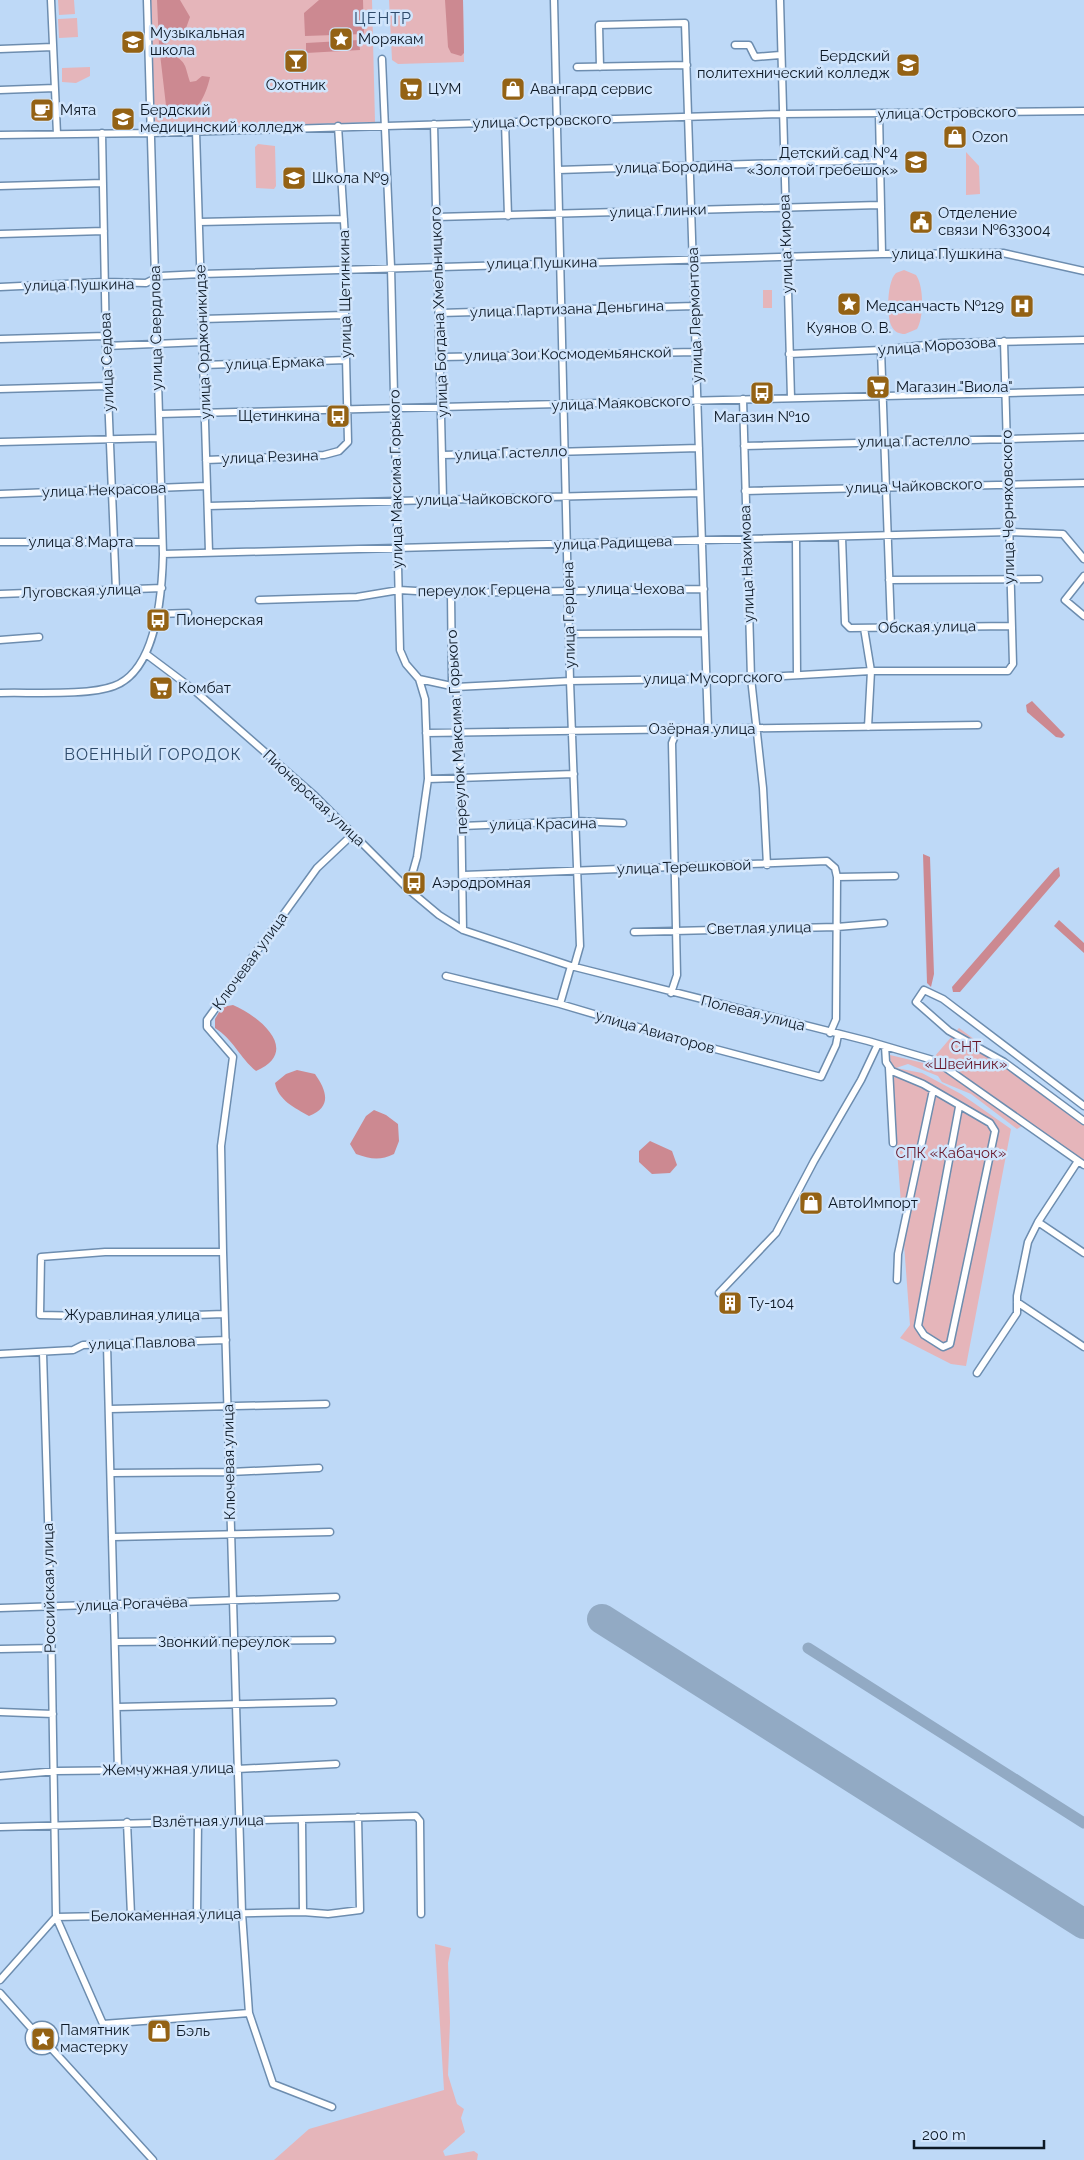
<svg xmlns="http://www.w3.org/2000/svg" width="1084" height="2160" font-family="Raleway,sans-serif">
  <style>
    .green { fill: #e5b5ba }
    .forest { fill: #cc8991 }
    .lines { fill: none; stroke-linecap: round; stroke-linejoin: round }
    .taxiway { stroke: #92aac4; stroke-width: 11 }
    .runway { stroke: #92aac4; stroke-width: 30 }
    .minor-casing { stroke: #6d8daf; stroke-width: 9 }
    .minor { stroke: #fff; stroke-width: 6 }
    .labels { text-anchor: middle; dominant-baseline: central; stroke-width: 5; stroke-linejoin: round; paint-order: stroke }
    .poi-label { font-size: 15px; fill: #0d1926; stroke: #d1e5fc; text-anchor: start }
    .street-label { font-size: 15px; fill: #0d1926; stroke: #d1e5fc }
    .park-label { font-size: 15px; fill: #69192c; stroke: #d1e5fc }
    .neighbourhood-label { font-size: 16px; letter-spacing: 1px; fill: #2d4a6a; stroke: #d1e5fc }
  </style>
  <rect width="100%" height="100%" fill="#bed9f7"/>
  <path class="green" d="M58,0h16l1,14 -16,1z
    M151,0h221l3,122 -221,7z
    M389,0h74l1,62 -66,2 -6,-4z
    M77,18l1,19 -19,1 -1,-19z
    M90,67v9l-14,7 -14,-1v-14z
    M258,144l17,2 1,40 -2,3 -18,-1 -1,-41z
    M966,152l13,14 1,28 -14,1z
    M904,270l12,5c8,11 8,43 1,54l-12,5c-6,0 -10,-2 -13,-7 -6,-10 -5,-46 4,-54z
    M763,290h9v18h-9z
    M959,1028l125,92v41l-149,-105z
    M890,1055l46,11 31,18 55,42 -5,3 -46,-35 -29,-12 -4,-6 -30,-12 -12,4 26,5 39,21 50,35 -45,237 -15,-2 -51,-26 10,-13z
    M435,1944l16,4 -3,15 2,59 -2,53 9,29 7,5 -3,9 4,14 -22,19 2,5 29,-5 4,3 -1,6h-203l35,-31 135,-39z"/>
  <path class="forest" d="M157,0h23l10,17 -5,14 -12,-3 -2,9 -6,8h-6z
    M319,0h44l1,34 -59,2 -1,-23z
    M445,0h18l1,53 -3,3 -10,-3 -3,-6z
    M359,40l1,10 -54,3v-10z
    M170,53c18,10 14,12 20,29l6,-1 6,-5 8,1c-3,14 -11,35 -27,39 -5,1 -12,-2 -16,-2l-7,-60z
    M1032,701l33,34 -3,3 -6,-1 -29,-25 -1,-7z
    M923,854l7,3 4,117 -3,13 -4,-4z
    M1059,867l1,9 -100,116h-7l-1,-5 102,-117z
    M1059,920l25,23v10l-30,-27z
    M233,1005c26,11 69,46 23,66 -16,-13 -23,-32 -41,-43v-9l7,-12z
    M297,1070l18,4c12,17 17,33 -6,42 -14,-8 -31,-16 -34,-33l11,-9z
    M374,1110l12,5 12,9 1,17 -5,13c-14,7 -24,5 -38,0l-6,-10 16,-28z
    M650,1141l22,10 5,14 -7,8 -18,1 -13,-12v-11z"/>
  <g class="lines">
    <path class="taxiway" d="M808,1648l276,175"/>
    <path class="runway" d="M602,1619l482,305"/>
    <g class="minor-casing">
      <path id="minor" d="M51,0l6,134
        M554,0l16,681 10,265 -6,21
        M780,0l11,398
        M735,45h14l6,12 25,-2
        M0,49l53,-2
        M382,59l9,208 9,383 6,14 13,15 6,20 3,80 -11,78 -9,32
        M577,67l110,-2
        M600,67l-1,-42 86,-2 23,705
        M0,90l55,-2
        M879,114l3,140
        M505,122l3,94
        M434,124l9,375
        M196,131l13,421
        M102,133l4,213 10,244
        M0,135l151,-2 631,-19 302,-3
        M558,170l321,-10
        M0,186l103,-3
        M436,217l443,-12
        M199,222l145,-3
        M0,234l104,-3
        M0,287l105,-5 41,1 14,-7 41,-2 681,-20 121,-1 81,18
        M440,313l255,-7
        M202,319l143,-4
        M0,339l106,-3
        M106,346l96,-4
        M881,350l10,277
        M789,354l92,-4 62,-7 141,-3
        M441,357l255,-5
        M203,365l143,-5
        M0,389l108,-3
        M743,399l8,279 12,110 4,77
        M159,414l925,-23
        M0,442l159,-4
        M744,446l340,-9
        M442,455l257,-7
        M206,460l118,-5 15,-4 9,-9 -3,-127 2,-46 -9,-143
        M745,491l339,-8
        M0,494l207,-8
        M208,506l492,-13
        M842,537l3,86 5,5 161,-2
        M796,539l1,136
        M0,542h161
        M163,554l847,-22 53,2 21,25
        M1084,576l-19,24 19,16
        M889,580l150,-1
        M451,593l1,88 4,6 4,46 3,197
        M0,594l162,-6
        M259,600l98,-3 42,-7 52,3 253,-4
        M157,614l31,-1
        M864,628l7,43 -3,56
        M570,634l135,-1
        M0,640l39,-3
        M146,654l48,36 121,106 93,93 31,26 24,15 108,36 297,75 68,20 148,104
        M419,679l37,8 114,-6 181,-3 120,-7h137l5,-7 -9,-323
        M0,693c29,-1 88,3 114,-7 43,-16 48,-92 49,-132l-16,-554
        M426,733l552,-8
        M428,779l146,-5
        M462,826l114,-5 47,2
        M464,875l363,-14 8,7 2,9 58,-1
        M634,932l203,-5 47,-4
        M446,976l114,28 125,37 136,36 15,-32 2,-10
        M671,993l6,-18 -5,-232 6,-15
        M560,1004l11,-38
        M830,1033l6,-14 1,-142
        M885,1046l1,16 6,9 31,13 67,39 5,8 -45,213 -7,3 -19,-12 -6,-9 41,-219
        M889,1068l4,75
        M1084,1106l-141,-107 -19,-9 -8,12 33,29 55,31 80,59
        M1038,1222l46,31
        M223,1252h-118l-64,5 -1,58 97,2 87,-3
        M897,1280l1,-26 35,-164
        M719,1293l57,-60 38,-72 47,-81 17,-36
        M1017,1302l67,45
        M107,1344l11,426
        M43,1353l8,264 5,300 47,107 146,-11
        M0,1354l73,-4 10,-5 143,-5
        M977,1373l40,-60v-17l11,-54 10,-20 40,-61
        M110,1409l216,-5
        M112,1473l118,-1 89,-4
        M113,1537l217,-5
        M0,1608l336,-11
        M116,1642l216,-2
        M0,1649l51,-1
        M117,1707l216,-5
        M0,1712l53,2
        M0,1776l57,-5 180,-2 99,-5
        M302,1821l1,91
        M127,1822l4,93
        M0,1827l416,-11 4,5 1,93
        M197,1914l1,-93
        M0,1980l56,-63 247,-5 25,2 32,-4 -2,-93
        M0,1993l32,36
        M29 2038a13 13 0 1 1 26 0a13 13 0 1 1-26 0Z
        M51,2048l102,112
        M332,2107l-59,-23 -24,-71 -7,-100 -19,-661 -2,-106 12,-89 -26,-30v-7l110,-152 36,-34"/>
    </g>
    <use href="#minor" class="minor"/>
  </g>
  <defs>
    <g id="sight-square" transform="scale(1.25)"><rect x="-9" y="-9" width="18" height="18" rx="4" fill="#946214" stroke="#d1e5fc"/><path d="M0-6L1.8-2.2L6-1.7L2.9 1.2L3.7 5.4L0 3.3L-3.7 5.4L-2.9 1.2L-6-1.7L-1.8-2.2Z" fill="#fff"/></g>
    <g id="school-square" transform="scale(1.25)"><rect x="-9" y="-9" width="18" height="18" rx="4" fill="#946214" stroke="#d1e5fc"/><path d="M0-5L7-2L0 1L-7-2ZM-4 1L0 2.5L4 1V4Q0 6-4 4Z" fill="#fff"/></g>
    <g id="bar-square" transform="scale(1.25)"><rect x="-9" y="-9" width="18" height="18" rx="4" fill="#946214" stroke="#d1e5fc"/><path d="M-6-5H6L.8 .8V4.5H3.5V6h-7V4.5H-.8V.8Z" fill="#fff"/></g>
    <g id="university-square" transform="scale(1.25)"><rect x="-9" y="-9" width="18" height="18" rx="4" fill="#946214" stroke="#d1e5fc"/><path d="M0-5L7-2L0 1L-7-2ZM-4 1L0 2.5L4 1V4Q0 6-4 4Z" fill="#fff"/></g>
    <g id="supermarket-square" transform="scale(1.25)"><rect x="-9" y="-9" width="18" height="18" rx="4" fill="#946214" stroke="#d1e5fc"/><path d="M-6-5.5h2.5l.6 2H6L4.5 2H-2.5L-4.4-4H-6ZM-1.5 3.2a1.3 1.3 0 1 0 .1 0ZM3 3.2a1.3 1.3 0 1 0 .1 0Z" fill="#fff"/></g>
    <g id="shop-square" transform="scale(1.25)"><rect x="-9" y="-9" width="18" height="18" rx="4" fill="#946214" stroke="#d1e5fc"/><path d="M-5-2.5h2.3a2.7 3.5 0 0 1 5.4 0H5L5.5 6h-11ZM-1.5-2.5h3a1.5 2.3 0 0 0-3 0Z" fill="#fff"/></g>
    <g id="cafe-square" transform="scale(1.25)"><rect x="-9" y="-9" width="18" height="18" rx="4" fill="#946214" stroke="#d1e5fc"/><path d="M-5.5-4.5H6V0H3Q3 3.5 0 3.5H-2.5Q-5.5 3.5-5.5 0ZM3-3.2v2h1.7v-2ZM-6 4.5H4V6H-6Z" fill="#fff"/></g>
    <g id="civic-square" transform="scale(1.25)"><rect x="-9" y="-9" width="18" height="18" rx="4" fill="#946214" stroke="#d1e5fc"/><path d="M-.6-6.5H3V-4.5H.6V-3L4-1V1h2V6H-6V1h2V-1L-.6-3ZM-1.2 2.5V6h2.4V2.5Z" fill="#fff"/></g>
    <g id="hospital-square" transform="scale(1.25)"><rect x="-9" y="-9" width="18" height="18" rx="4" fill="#946214" stroke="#d1e5fc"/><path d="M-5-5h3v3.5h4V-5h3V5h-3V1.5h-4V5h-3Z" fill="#fff"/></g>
    <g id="bus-square" transform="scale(1.25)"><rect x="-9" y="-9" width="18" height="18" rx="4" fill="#946214" stroke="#d1e5fc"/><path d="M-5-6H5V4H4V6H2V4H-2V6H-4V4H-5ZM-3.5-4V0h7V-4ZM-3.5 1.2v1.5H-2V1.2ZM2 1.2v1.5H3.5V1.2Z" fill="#fff"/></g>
    <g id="building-square" transform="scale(1.25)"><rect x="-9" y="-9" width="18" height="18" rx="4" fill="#946214" stroke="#d1e5fc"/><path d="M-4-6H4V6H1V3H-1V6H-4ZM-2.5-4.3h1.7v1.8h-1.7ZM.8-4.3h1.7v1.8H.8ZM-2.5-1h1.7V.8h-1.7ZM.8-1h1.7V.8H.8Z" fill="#fff"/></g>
  </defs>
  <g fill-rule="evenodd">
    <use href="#sight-square" x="341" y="39"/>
    <use href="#school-square" x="133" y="42"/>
    <use href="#bar-square" x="296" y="61"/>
    <use href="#university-square" x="908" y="65"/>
    <use href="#supermarket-square" x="411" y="89"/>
    <use href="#shop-square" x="513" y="89"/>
    <use href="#cafe-square" x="42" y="110"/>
    <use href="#university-square" x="123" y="119"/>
    <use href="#shop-square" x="955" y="137"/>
    <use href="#school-square" x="916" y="162"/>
    <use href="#school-square" x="294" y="178"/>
    <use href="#civic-square" x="921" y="222"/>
    <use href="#sight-square" x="849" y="304"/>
    <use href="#hospital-square" x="1022" y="306"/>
    <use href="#supermarket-square" x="878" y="387"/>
    <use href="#bus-square" x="762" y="393"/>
    <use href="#bus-square" x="338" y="416"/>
    <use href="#bus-square" x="158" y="620"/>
    <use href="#supermarket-square" x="161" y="688"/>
    <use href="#bus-square" x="414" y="883"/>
    <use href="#shop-square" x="811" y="1203"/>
    <use href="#building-square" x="730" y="1303"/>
    <use href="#shop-square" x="159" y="2031"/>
    <use href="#sight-square" x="43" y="2039"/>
  </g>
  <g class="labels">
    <g class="poi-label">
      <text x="150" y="33">Музыкальная<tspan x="150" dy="17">школа</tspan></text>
      <text x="358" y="39">Морякам</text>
      <text x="890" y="56" text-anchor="end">Бердский<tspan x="890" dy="17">политехнический колледж</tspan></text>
      <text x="296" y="85" text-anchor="middle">Охотник</text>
      <text x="428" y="89">ЦУМ</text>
      <text x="530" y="89">Авангард сервис</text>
      <text x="60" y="110">Мята</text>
      <text x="140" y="110">Бердский<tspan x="140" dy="17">медицинский колледж</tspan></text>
      <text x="972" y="137">Ozon</text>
      <text x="898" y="153" text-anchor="end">Детский сад №4<tspan x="898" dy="17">«Золотой гребешок»</tspan></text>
      <text x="312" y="178">Школа №9</text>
      <text x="938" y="213">Отделение<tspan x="938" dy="17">связи №633004</tspan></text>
      <text x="1004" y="306" text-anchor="end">Медсанчасть №129</text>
      <text x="849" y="328" text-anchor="middle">Куянов О. В.</text>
      <text x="896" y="387">Магазин "Виола"</text>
      <text x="320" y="416" text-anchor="end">Щетинкина</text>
      <text x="762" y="417" text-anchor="middle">Магазин №10</text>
      <text x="176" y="620">Пионерская</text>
      <text x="178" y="688">Комбат</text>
      <text x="432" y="883">Аэродромная</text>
      <text x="828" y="1203">АвтоИмпорт</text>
      <text x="748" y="1303">Ту-104</text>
      <text x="60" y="2030">Памятник<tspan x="60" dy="17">мастерку</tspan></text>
      <text x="176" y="2031">Бэль</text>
    </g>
    <g class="street-label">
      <text transform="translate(947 113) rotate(-1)">улица Островского</text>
      <text transform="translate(542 121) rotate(-2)">улица Островского</text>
      <text transform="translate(674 167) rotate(-1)">улица Бородина</text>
      <text transform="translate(658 211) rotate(-2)">улица Глинки</text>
      <text transform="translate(786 244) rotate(-92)">улица Кирова</text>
      <text x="947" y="254">улица Пушкина</text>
      <text transform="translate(542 263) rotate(-1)">улица Пушкина</text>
      <text transform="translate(79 285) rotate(-1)">улица Пушкина</text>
      <text transform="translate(345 294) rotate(-91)">улица Щетинкина</text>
      <text transform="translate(567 309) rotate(-2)">улица Партизана Деньгина</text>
      <text transform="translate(439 312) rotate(-92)">улица Богдана Хмельницкого</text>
      <text transform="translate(695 315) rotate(-92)">улица Лермонтова</text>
      <text transform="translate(156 328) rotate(-91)">улица Свердлова</text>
      <text transform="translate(203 342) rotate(-92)">улица Орджоникидзе</text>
      <text transform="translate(937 346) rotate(-4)">улица Морозова</text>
      <text transform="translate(568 354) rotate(-1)">улица Зои Космодемьянской</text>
      <text transform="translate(107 362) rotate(-92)">улица Седова</text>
      <text transform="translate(275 363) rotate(-2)">улица Ермака</text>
      <text transform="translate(621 403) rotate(-2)">улица Маяковского</text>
      <text transform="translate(914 441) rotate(-1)">улица Гастелло</text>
      <text transform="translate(511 453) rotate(-2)">улица Гастелло</text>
      <text transform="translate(270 457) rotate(-2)">улица Резина</text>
      <text transform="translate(396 479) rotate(-91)">улица Максима Горького</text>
      <text transform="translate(914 486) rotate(-2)">улица Чайковского</text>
      <text transform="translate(104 490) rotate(-2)">улица Некрасова</text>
      <text transform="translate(484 499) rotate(-1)">улица Чайковского</text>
      <text transform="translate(1008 507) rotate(-91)">улица Черняховского</text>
      <text x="81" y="542">улица 8 Марта</text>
      <text transform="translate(613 543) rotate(-2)">улица Радищева</text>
      <text transform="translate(747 564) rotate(-92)">улица Нахимова</text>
      <text x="636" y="589">улица Чехова</text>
      <text transform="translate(484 590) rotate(-1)">переулок Герцена</text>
      <text transform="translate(81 591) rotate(-2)">Луговская улица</text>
      <text transform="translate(569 615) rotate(-91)">улица Герцена</text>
      <text transform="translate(927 627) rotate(-1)">Обская улица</text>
      <text transform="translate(713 678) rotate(-1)">улица Мусоргского</text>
      <text x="702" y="729">Озёрная улица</text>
      <text transform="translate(457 732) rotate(-93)">переулок Максима Горького</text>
      <text transform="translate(314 798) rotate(43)">Пионерская улица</text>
      <text transform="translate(543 824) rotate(-1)">улица Красина</text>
      <text transform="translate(684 867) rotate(-2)">улица Терешковой</text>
      <text transform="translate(759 928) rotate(-1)">Светлая улица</text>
      <text transform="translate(250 961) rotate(-54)">Ключевая улица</text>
      <text transform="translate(753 1013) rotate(14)">Полевая улица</text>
      <text transform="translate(655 1032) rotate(16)">улица Авиаторов</text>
      <text x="132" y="1315">Журавлиная улица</text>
      <text transform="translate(142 1343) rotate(-2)">улица Павлова</text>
      <text transform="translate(229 1462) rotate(-91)">Ключевая улица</text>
      <text transform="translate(49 1588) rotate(-91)">Российская улица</text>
      <text transform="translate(132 1604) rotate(-2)">улица Рогачёва</text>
      <text x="224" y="1642">Звонкий переулок</text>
      <text transform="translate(168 1769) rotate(-1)">Жемчужная улица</text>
      <text transform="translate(208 1821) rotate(-1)">Взлётная улица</text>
      <text transform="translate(166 1915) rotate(-1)">Белокаменная улица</text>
    </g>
    <g class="park-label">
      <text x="966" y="1047">СНТ<tspan x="966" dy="17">«Швейник»</tspan></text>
      <text x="951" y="1153">СПК «Кабачок»</text>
    </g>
    <g class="neighbourhood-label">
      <text x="383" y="18">ЦЕНТР</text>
      <text x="153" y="754">ВОЕННЫЙ ГОРОДОК</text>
    </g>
  </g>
  <path d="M914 2140v8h130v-8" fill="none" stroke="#0d1926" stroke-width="2.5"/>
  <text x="922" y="2140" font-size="15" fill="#0d1926" stroke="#d1e5fc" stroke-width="4" paint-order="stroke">200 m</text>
</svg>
